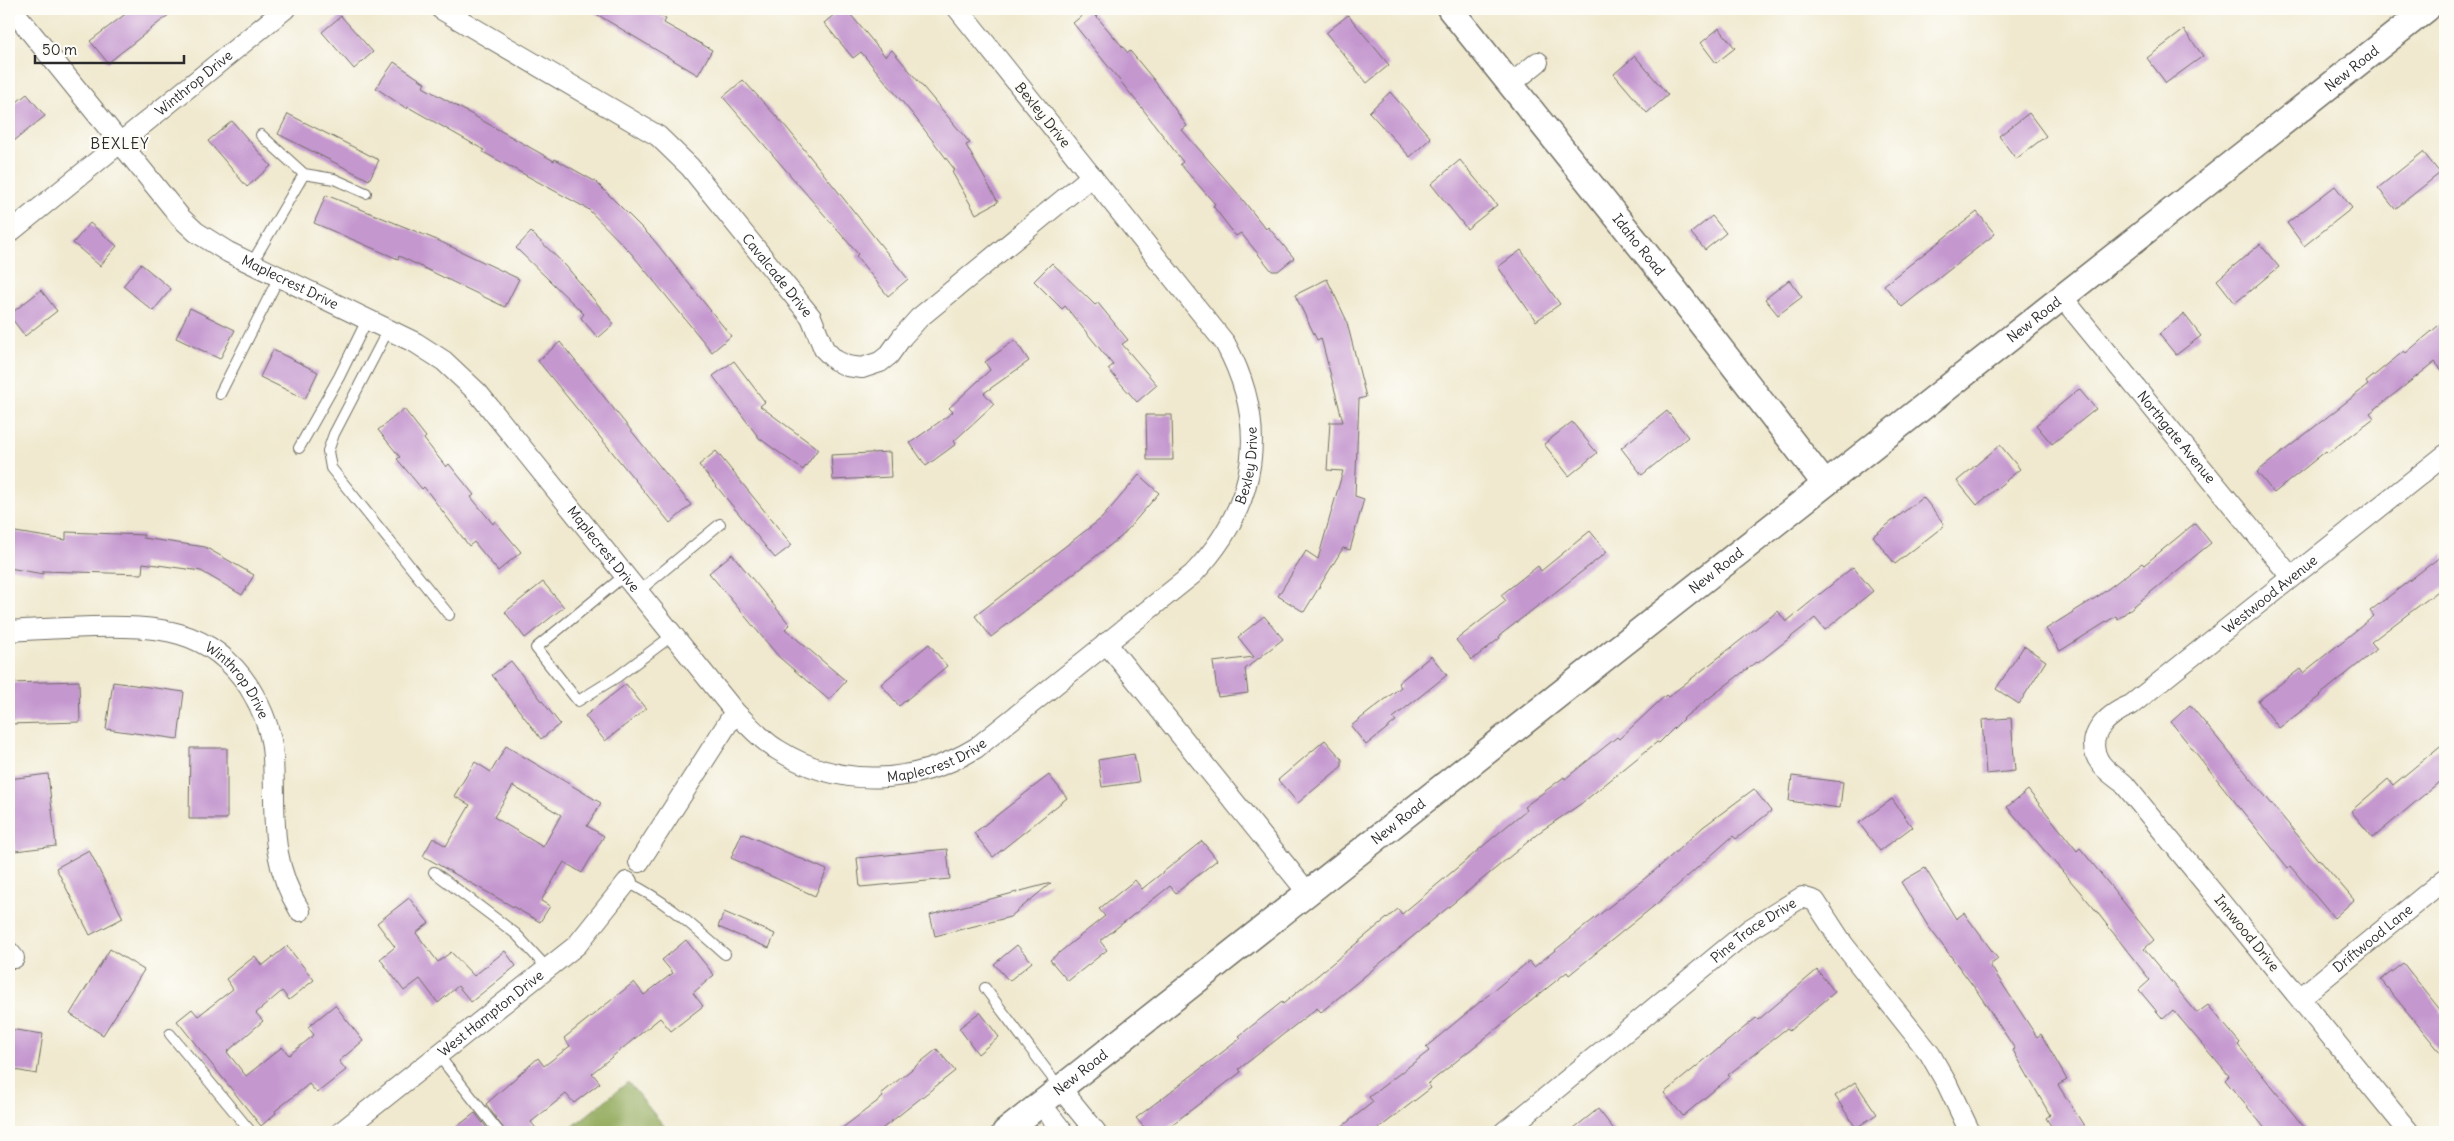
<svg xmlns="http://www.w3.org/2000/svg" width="2454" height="1141" font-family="Delius,sans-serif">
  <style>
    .forest { fill: #90a859; stroke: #5e6a42 }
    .building { fill: #c497cf; fill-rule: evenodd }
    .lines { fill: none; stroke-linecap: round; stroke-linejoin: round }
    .service-casing { stroke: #706e64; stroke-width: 12 }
    .minor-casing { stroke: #706e64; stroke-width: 22 }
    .tertiary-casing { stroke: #706e64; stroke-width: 28 }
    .service { stroke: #fff; stroke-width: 10 }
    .minor { stroke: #fff; stroke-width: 20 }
    .tertiary { stroke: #fff; stroke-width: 25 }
    .labels { text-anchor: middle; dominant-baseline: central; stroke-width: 4.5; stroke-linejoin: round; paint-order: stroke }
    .street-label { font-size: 14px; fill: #2b2b2b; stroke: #fdfcf7 }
    .neighbourhood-label { font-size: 15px; letter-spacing: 1px; fill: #2b2b2b; stroke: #fdfcf7 }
  </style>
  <rect width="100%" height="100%" fill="#fdfcf7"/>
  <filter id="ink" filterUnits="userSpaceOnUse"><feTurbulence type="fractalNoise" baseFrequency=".02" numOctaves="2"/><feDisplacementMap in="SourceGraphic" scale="10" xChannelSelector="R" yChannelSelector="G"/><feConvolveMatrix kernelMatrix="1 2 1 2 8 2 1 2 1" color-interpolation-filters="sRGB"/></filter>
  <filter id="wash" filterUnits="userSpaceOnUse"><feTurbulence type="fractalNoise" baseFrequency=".0096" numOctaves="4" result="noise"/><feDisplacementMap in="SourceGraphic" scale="20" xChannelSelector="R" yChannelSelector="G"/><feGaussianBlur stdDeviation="1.12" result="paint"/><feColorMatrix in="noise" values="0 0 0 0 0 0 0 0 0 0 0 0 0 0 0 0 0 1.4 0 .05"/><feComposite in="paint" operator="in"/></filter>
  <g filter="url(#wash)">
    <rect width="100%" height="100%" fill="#f0e9cf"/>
    <path class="forest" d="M628,1082l41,50h-103z"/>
    <g id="blocks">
      <path class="building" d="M132,9h44l-68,54 -18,-22z
        M588,9h59l19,10 -2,4 48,27 -14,25z
        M841,9h5l39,47 7,-6 78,93 -4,2 32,57 -22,12 -24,-42 3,-2 -41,-54 -53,-64 -8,6 -29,-35z
        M1090,9l38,44 2,-2 24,29 33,46 -5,4 52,59 32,40 2,-2 26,31 -16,13h-6l-31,-38 -5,3 -23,-30 2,-2 -35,-40 3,-2 -41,-54 -69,-85z
        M1348,15l41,50 -22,18 -41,-50z
        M341,16l32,36 -19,17 -32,-37z
        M1719,28l16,20 -19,15 -15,-20z
        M2184,30l19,26 -37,27 -19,-25z
        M1635,56l33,39 -21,18 -33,-39z
        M394,62l31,21 -2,4 131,74 1,-2 41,23 57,57 78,97 -19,16 -81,-99 -43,-44 -105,-57 1,-2 -76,-43 -1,2 -31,-21z
        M743,80l44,48 121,151 -20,17 -32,-40 2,-2 -135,-157z
        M1390,92l41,46 -21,19 -41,-45z
        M27,94l18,22 -36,29v-37z
        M2029,113l17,23 -30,23 -17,-23z
        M288,114l91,46 -10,20 -91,-46z
        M232,121l39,45 -24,21 -39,-46z
        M2423,152l17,21 -45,36 -17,-21z
        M1460,160l37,45 -30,24 -36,-45z
        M2335,186l17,22 -48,38 -17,-23z
        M326,195l111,45 82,39 -14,28 -106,-51 -1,3 -84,-36z
        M1977,212l18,22 -93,73 -18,-22z
        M1712,216l14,17 -21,17 -14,-17z
        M90,223l27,23 -17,20 -27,-23z
        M531,232l35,34 48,58 -16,14 -17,-20 3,-4 -68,-66z
        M2260,244l19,23 -44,36 -18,-23z
        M1521,250l39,54 -24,17 -38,-54z
        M1052,263l43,42 3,-2 30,37 -6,4 35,41 -20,17 -29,-33 5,-4 -48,-59 -3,3 -28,-28z
        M141,264l30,25 -18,22 -30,-25z
        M1327,279l19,40 20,78 -7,2 -4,97 9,3 -14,51 -7,-2 -39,64 -26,-16 28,-45 12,8 25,-88 -16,-1 3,-48h13l-22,-84 -4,2 -22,-45z
        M1789,280l13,17 -24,18 -13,-16z
        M41,290l16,21 -32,25 -16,-21z
        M190,308l45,22 -15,29 -44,-21z
        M2184,314l17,22 -25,19 -17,-21z
        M2445,320v54l-10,-12 -65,51 4,5 -46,35 -2,-2 -52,42 -17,-21 111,-87 -2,-3 38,-31 2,2z
        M1015,340l14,21 -45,32 10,11 -40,37 2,3 -30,22 -16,-23 43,-31 -4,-4 41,-38 -5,-8z
        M560,342l131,163 -21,18 -132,-162z
        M273,350l45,22 -13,27 -45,-22z
        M734,361l31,41 -5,4 58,43 -15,21 -44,-32 -46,-62z
        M2079,389l17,20 -44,35 -16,-19z
        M404,409l22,28 -2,2 22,28 3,-3 25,31 -3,2 22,27 2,-3 26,31 -23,19 -24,-29 -5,4 -45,-59 -2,2 -25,-30 3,-2 -22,-27z
        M1667,411l21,26 -46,38 -21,-27z
        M1146,415h26l1,45h-26z
        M1572,422l25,31 -28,23 -25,-32z
        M2000,445l20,24 -43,36 -20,-24z
        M716,451l76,94 -17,13 -76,-93z
        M890,452l1,25 -58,3 -2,-25z
        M1139,475l20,18 -37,43 -131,101 -16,-21 127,-98z
        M1923,497l22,28 -50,39 -22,-28z
        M2195,523l16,20 -93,76 -2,-3 -56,35 -14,-22 54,-34 42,-32 2,2z
        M9,531l57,9v-8l78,3 -1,3 62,9 49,28 -12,20 -41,-24 -58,-8 -1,11 -99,-3v3l-34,-6z
        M1590,531l17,21 -108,84 1,2 -28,22 -16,-20 50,-39 -5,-6 37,-29 3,5z
        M2445,553v33l-74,56 6,7 -57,46 1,1 -42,32 -21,-27 42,-32 3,4 71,-57 -4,-5z
        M732,554l58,71 -5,4 61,52 -17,19 -50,-43 -70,-84z
        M1853,567l20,24 -48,39 -10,-12 -57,45 -2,-1 -70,54 -27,27 -2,-1 -75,61 -41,28 -220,181 -4,-4 -78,61 2,3 -79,60h-14l-12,-14 105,-80 -2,-2 43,-34 1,2 115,-95 4,5 124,-104 -2,-3 40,-30 1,2 52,-42 2,2 47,-44 2,2 110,-86 8,11z
        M543,582l21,25 -39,31 -20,-26z
        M1264,616l19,23 -38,30 3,24 -30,4 -5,-35 41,-5 -16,-20z
        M929,644l18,22 -48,40 -18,-22z
        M2024,646l22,15 -27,43 -23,-15z
        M1431,656l16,19 -54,43 3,3 -30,24 -15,-19 50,-39 -3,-4z
        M511,661l49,63 -19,15 -49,-64z
        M79,681l1,41 -71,2v-41z
        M113,682l71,10 -6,47 -72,-10z
        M626,684l20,25 -41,32 -20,-25z
        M2190,705l128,155 1,-1 35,41 -20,18 -44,-52 -2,2 -117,-146z
        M2011,718l4,53 -29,3 -4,-54z
        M1325,740l17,19v7l-44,37 -20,-23z
        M2445,742v35l-72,61 -22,-27 37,-32 5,6z
        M506,746l95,57 -14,23 17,10 -22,37 -18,-11 -23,39 9,5 -10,16 -117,-66 10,-18 13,8 24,-41 -16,-9 21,-34 16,10zM513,786l48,29 -18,32 -49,-30z
        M190,748h37v71h-38z
        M1134,754l5,28 -37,5 -4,-27z
        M48,774l8,72 -41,5 -6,-51v-21z
        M1049,775l18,23 -74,59 -19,-24z
        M1792,776l51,6 -3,26 -51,-7z
        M1754,789l17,22 -35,28 -3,-3 -73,65 -91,74 -2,-3 -139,112 3,4 -57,44h-39l38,-30 -4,-5 60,-46 -3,-4 103,-86 5,6 125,-100 44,-40z
        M2028,790l49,61 3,-3 74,92 -10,9 53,64 11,-8 32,38 -2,2 70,87h-40l-43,-52 4,-4 -56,-66 -10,9 -24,-29 11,-10 -57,-73 -86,-100z
        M1892,799l20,28 -32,24 -21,-28z
        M742,833l85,37 -12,26 -84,-38z
        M1202,841l15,19 -41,33 -6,-7 -70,55 7,9 -39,31 -18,-21 55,-44 -6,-7 36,-29 7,9z
        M947,849l3,30 -90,8 -3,-29z
        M89,850l34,68 -33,17 -34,-67z
        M1925,868l31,51 8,-6 34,46 -8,6 47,72 4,-3 26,46 -9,5 30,47h-33l-9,-14 4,-3 -37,-65 2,-1 -38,-58 -49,-65 -27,-44z
        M1051,883l-41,34 -75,19 -5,-21z
        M409,898l20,25 -13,10 22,29 13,-10 23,24 31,-25 11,15 -45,36 -13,-16 -20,17 -18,-24 -16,12 -24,-32 15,-12 -18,-24z
        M724,912l51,22 -6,14 -51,-21z
        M686,940l28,35 -21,18 10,13 -32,25 -11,-13 -68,55 8,10 -26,20 -8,-9 -35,28 8,10h-33l-20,-28 52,-46 6,8 26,-20 -6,-8 70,-56 10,13 29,-22 -11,-13z
        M1017,945l15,17 -23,19 -15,-17z
        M287,946l27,34 -25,20 -7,-9 -26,22 7,8 -36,31 19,24 36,-29 7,8 25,-20 -6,-8 27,-22 28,36 -24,20 7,9 -29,23 -8,-9 -34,27 1,2 -15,13 -84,-105 15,-12 6,7 35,-27 -7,-10 29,-23 7,10z
        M110,949l34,21 -41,65 -33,-21z
        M2403,963l42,53v42l-64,-78z
        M1817,970l18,22 -46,39 -2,-3 -59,47 2,2 -47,39 -19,-23 92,-75 2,2z
        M980,1012l19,25 -21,17 -19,-26z
        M9,1029l34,5 -6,40 -28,-5z
        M937,1049l18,22 -77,61h-41l46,-35 -2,-3z
        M1855,1082l22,32 -21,14 -21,-32z
        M1598,1109l18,23h-47z
        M475,1113l15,19h-40z"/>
    </g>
  </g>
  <g filter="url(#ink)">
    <use href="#blocks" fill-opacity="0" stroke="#706e64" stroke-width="1"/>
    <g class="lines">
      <g class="service-casing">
        <path id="service" d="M304,174l30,5 32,14
          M252,263l52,-89 -43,-39
          M388,330l-54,104 -6,17 3,17 118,147
          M220,394l59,-117
          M299,448l40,-71 28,-57
          M625,575l-89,73 42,53 39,-24 56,-42
          M638,592l82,-68
          M434,872l82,62 31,34
          M627,882c38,18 67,45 98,72
          M985,988l75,100
          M170,1034l81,98
          M438,1055l61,77"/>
      </g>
      <g class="minor-casing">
        <g id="minor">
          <path id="s1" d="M12,9l169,209 15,14 32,20 188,91 28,18 34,32 257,319c14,13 27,29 43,38 62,39 137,35 198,-2l217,-174c65,-68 77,-148 32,-231l-267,-334"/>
          <path id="s2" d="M441,9l217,127 32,31 121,150 13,32 11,11 12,6 15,2 18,-6 9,-7 13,-18 17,-19 173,-142"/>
          <path d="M1510,85l28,-23"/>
          <path id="s3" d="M9,233l276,-224"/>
          <path id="s4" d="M2062,297l229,280"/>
          <path id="s5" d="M9,631c27,-2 55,-3 83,-4 64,-1 118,0 157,60 13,21 23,45 24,70 3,59 -5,101 27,154"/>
          <path d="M1106,643l202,250"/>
          <path d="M639,862l96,-150"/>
          <path d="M9,952l5,6"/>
          <path id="s6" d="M2300,998l145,-119"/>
          <path d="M1061,1089l35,43"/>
          <path d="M1041,1104l22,28"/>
          <path id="s7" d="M341,1132l236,-187 50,-63"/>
          <path id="s8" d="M1504,1132l246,-203 52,-32 13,4 28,43 87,110 17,30 23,48"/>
          <path id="s9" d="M2409,1132l-285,-348c-7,-6 -17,-12 -23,-20 -20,-27 7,-50 30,-59l314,-250"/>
        </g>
      </g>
      <g class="tertiary-casing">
        <g id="tertiary">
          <path id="s10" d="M1450,9l222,277 153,198"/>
          <path id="s11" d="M1005,1132l1422,-1123"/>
        </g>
      </g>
      <use href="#service" class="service"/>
      <use href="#minor" class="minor"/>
      <use href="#tertiary" class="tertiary"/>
    </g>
  </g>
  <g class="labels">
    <g class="street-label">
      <text stroke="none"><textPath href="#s11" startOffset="1716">New Road</textPath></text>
      <text stroke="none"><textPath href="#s3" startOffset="238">Winthrop Drive</textPath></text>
      <text transform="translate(1043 115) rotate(51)">Bexley Drive</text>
      <text stroke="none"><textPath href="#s10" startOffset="302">Idaho Road</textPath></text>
      <text stroke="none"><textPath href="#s2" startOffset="435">Cavalcade Drive</textPath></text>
      <text stroke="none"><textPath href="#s1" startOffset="396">Maplecrest Drive</textPath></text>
      <text stroke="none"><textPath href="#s11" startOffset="1311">New Road</textPath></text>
      <text stroke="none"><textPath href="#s4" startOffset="181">Northgate Avenue</textPath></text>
      <text stroke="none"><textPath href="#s1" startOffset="1694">Bexley Drive</textPath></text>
      <text stroke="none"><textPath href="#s1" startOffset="816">Maplecrest Drive</textPath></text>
      <text stroke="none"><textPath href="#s11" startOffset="906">New Road</textPath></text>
      <text stroke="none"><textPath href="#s9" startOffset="736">Westwood Avenue</textPath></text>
      <text stroke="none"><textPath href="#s5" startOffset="248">Winthrop Drive</textPath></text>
      <text stroke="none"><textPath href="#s1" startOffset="1250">Maplecrest Drive</textPath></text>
      <text stroke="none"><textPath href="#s11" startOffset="501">New Road</textPath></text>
      <text stroke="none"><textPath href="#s8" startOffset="321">Pine Trace Drive</textPath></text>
      <text transform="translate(2247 933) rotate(51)">Innwood Drive</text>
      <text stroke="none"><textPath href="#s6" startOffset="94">Driftwood Lane</textPath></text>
      <text stroke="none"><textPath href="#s7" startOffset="191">West Hampton Drive</textPath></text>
      <text stroke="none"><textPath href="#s11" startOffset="96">New Road</textPath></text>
    </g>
    <g class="neighbourhood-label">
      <text x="120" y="143">BEXLEY</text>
    </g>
  </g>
  <rect width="2454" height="1141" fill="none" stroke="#fdfcf7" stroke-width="30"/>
  <path d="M35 55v8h149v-8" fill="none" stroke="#2b2b2b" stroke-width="2.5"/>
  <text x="42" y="55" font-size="15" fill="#2b2b2b" stroke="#fdfcf7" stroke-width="4" paint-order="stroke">50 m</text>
</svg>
